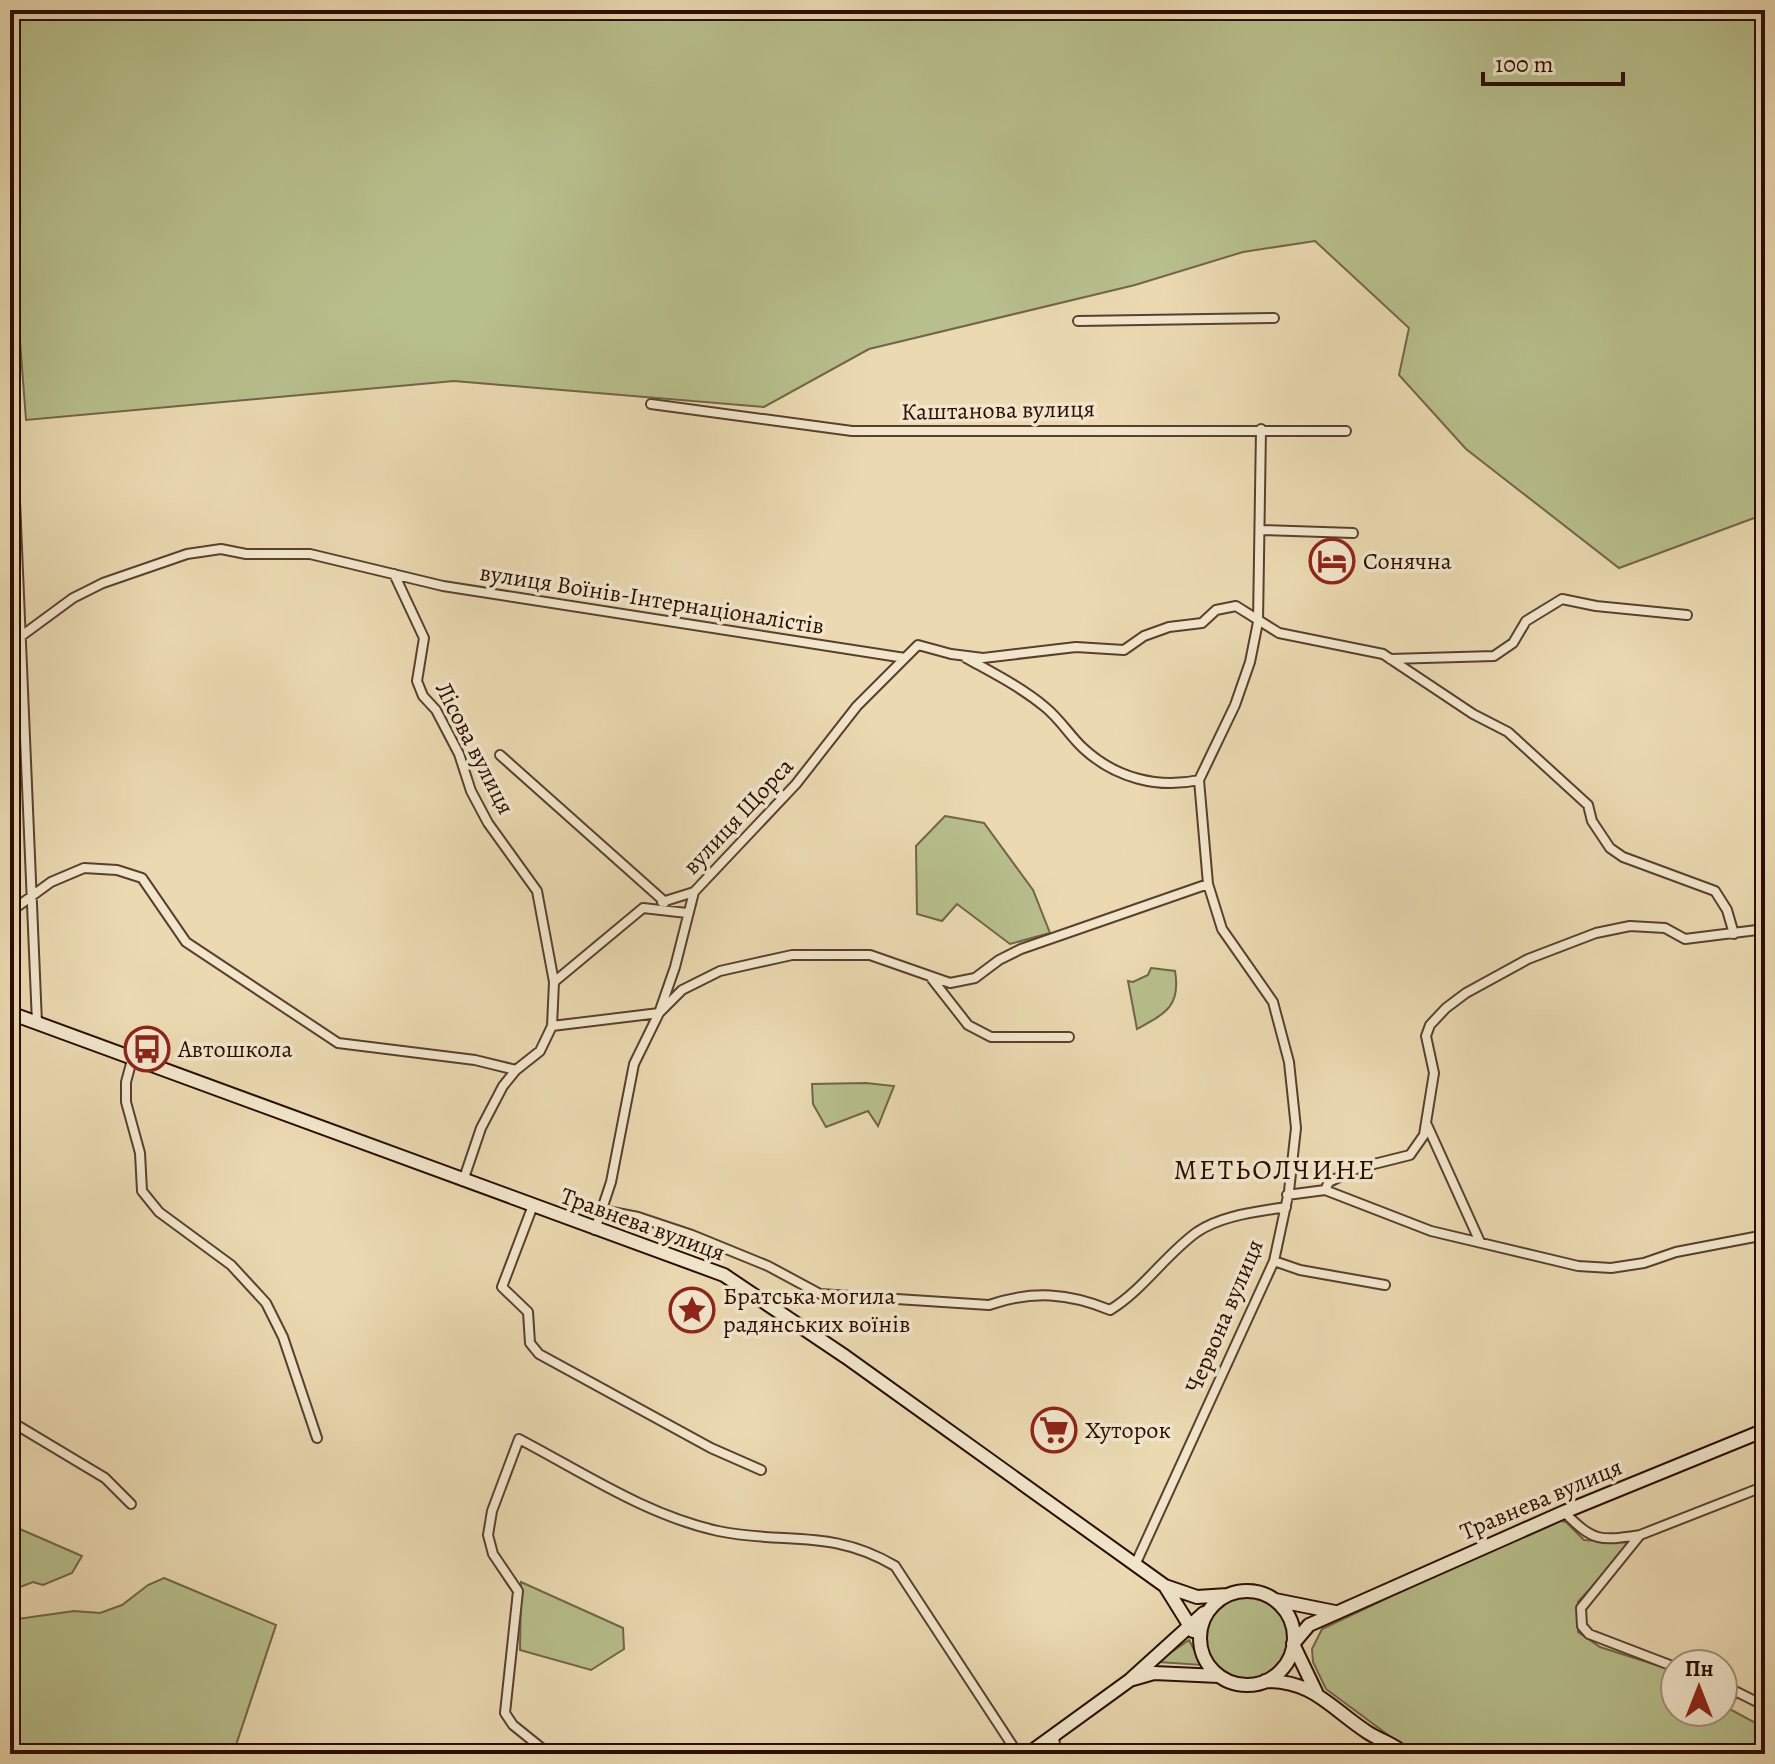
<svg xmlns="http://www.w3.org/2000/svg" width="1775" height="1764" font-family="Alegreya,serif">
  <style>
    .green { fill: #b7bf8c; stroke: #716646; stroke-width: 2 }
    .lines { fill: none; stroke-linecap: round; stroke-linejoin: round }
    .street-casing { stroke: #5b3f2c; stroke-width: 12 }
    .secondary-casing { stroke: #2b0c00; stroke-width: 16 }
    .street { stroke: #f1e6cc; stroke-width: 8 }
    .secondary { stroke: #f1e6cc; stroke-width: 12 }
    .labels { text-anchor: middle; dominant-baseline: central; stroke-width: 7; stroke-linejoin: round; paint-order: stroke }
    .street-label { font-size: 24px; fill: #2b0c00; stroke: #f1e6cc }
    .poi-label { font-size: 24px; fill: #2b0c00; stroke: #f1e6cc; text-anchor: start }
    .quarter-label { font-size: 28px; letter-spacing: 2px; fill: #2b0c00; stroke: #f1e6cc }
  </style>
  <rect width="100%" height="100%" fill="#ead9b1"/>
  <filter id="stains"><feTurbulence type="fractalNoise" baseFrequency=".0025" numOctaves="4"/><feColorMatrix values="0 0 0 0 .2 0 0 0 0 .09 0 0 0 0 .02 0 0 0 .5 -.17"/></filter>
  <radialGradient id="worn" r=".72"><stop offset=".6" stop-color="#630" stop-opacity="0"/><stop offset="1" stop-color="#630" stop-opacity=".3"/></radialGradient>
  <path class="green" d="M10,10h1755v504l-146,54 -153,-119 -67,-74 10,-47 -94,-87 -72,11 -108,33 -266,64 -105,58 -310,-26 -428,39 -16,-211z
    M945,816l39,7 49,67 17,43 -40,11 -53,-40 -15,17 -25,-7 -1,-68z
    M1151,968l24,3c6,35 -9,42 -38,58l-9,-48 5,1 15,-7z
    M866,1083l28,3 -16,40 -10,-15 -42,16 -13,-23 -1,-20z
    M1554,1519l12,3 18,18 48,3 -54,59v30l22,15 75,24v41h48v-22l16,7 -15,9 41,22v26h-351l-88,-65 -13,-27 -1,-13 10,-20z
    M13,1526l69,30 -10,17 -29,12 -10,-3 -13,5 -1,21 -8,2z
    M164,1578l112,47 -43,129h-223v-134l64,-9 26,2 22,-8 26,-20z
    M521,1582l102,46 1,21 -33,21 -71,-20z
    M1206 1638a41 41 0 1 1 82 0a41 41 0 1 1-82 0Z
    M1189,1640l13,25 -45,-3z"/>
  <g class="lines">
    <g class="street-casing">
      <path id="street" d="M1078,321l196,-3
        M651,404l201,27h494
        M10,453h3l24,570
        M1261,530l92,3
        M394,574l30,64 -7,43 6,15 13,14 23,44 12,37 17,32 49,68 17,91
        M20,637l53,-39 30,-15 84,-29 34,-5 25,5h64l133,32 462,72
        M966,658c27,15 55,29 79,49 15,12 25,29 38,41 32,30 75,41 116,32
        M1390,659l104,-3 19,-13 13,-22 36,-22 34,7 91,9
        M500,755l165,147
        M662,902l32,-10
        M10,912l41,-30 33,-14 33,2 25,8 44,64 152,101 137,17 41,10
        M932,979l36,46 23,12h78
        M552,1026l2,-44 89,-74 44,5
        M132,1060l-6,22v20l14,51 2,38 17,21 72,53 35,38 17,34 34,101
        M1427,1125l53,117
        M463,1181l18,-53 22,-42 13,-16 24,-19 12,-25 107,-13 23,-23 38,-19 72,-16h78l80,28 25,-5 24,-18 22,-11 187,-65
        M1325,1190l106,41 147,35 33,2 33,-5 32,-11 89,-17
        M1287,1195l38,-5 4,-8 29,-14 52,-13 14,-20 10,-62 -8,-37 4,-11 16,-17 20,-15 62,-34 68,-26 34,-7 35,2 20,11 80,-10
        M532,1208l-30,79 26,25 2,31 9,11 172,94 50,22
        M602,1210l36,7 54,18 76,31 52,28 169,11c43,-15 80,-12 121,5 33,-20 55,-55 87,-78 25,-17 60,-20 89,-25
        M595,1230l16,-48 23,-118 25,-51 16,-46 19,-75 102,-108 61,-78 61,-61 33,9 32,4 93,-11 48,3 20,-14 25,-9 33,-4 14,-13 20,-4 43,27 104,21 90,60 35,18 80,73 4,16 18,27 13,9 92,34 12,19 7,24
        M1274,1261l26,9 85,15
        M10,1421l95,57 26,26
        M1564,1512c30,30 35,29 76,23
        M1135,1565l139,-304 15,-70 7,-63 -7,-66 -16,-60 -51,-73 -14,-45 -9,-104 36,-75 15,-43 8,-40 3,-193
        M1675,1667l-86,-33 -7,-8 -1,-18 59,-73 125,-49
        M1723,1685l42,21
        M1054,1736l2,18
        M549,1754l-36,-29 -8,-12 13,-122 -25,-37 -5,-19 4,-24 27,-72c65,34 127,76 199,92 68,14 113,-3 177,35l123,188"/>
    </g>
    <g class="secondary-casing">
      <path id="secondary" d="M10,1013l714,262 122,82 319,229 32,11 31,-2
        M1165,1586l28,45
        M1200 1638a47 47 0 1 1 94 0a47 47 0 1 1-94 0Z
        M1275,1600l60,12
        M1133,1679l21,-6 65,3
        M1265,1681c49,0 64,26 102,51 12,8 27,12 38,22
        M1316,1692l-23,-48 16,-19 255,-113 201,-82
        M1028,1754l102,-74 74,-67"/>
    </g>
    <use href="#street" class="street"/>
    <use href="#secondary" class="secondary"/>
  </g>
  <defs>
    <g id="hotel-ring" transform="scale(2.3)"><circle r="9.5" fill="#f1e6cc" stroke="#8f2418" stroke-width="1.5"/><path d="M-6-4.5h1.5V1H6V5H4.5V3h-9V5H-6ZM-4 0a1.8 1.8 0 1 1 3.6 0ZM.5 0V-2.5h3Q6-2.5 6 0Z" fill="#8f2418"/></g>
    <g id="bus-ring" transform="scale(2.3)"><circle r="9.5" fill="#f1e6cc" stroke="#8f2418" stroke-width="1.5"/><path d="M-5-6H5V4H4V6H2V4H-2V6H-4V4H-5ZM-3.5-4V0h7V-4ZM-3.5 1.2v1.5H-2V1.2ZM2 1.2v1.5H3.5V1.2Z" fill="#8f2418"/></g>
    <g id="sight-ring" transform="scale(2.3)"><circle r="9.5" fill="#f1e6cc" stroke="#8f2418" stroke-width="1.5"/><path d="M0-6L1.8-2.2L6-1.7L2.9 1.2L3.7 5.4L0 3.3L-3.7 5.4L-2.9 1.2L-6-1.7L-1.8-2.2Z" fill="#8f2418"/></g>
    <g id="supermarket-ring" transform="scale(2.3)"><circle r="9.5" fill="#f1e6cc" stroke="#8f2418" stroke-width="1.5"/><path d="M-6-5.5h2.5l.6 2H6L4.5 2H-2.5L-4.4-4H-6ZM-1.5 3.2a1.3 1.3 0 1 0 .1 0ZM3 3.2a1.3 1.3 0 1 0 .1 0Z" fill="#8f2418"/></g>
  </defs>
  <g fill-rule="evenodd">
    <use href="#hotel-ring" x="1332" y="561"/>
    <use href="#bus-ring" x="147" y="1049"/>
    <use href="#sight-ring" x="692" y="1310"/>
    <use href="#supermarket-ring" x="1054" y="1430"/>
  </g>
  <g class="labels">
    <g class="street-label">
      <text transform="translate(998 410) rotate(-1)">Каштанова вулиця</text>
      <text transform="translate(652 599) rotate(9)">вулиця Воїнів-Інтернаціоналістів</text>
      <text transform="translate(475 748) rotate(63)">Лісова вулиця</text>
      <text transform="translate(738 816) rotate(-47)">вулиця Щорса</text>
      <text transform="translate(643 1224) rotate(20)">Травнева вулиця</text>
      <text transform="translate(1224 1316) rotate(-67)">Червона вулиця</text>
      <text transform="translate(1541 1499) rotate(-23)">Травнева вулиця</text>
    </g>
    <g class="poi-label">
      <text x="1363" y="561">Сонячна</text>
      <text x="178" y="1049">Автошкола</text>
      <text x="723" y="1296">Братська могила<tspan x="723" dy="28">радянських воїнів</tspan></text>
      <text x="1085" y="1430">Хуторок</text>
    </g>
    <g class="quarter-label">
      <text x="1275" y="1170">МЕТЬОЛЧИНЕ</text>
    </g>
  </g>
  <rect width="1775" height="1764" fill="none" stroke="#ead9b1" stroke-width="40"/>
  <rect x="12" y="12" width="1751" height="1740" fill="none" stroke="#2b0c00" stroke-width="4"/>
  <rect x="20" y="20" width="1735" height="1724" fill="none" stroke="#2b0c00" stroke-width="2"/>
  <g transform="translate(1699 1688)"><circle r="38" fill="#f1e6cc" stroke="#a28f7a" stroke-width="2"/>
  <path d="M0-6L14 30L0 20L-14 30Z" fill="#8f2418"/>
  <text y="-12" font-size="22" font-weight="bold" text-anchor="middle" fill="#2b0c00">Пн</text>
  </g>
  <path d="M1483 72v12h140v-12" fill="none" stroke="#2b0c00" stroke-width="4"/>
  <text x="1495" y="72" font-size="24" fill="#2b0c00" stroke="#f1e6cc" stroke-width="6" paint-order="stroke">100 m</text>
  <rect width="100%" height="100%" filter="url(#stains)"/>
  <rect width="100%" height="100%" fill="url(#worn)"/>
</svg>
